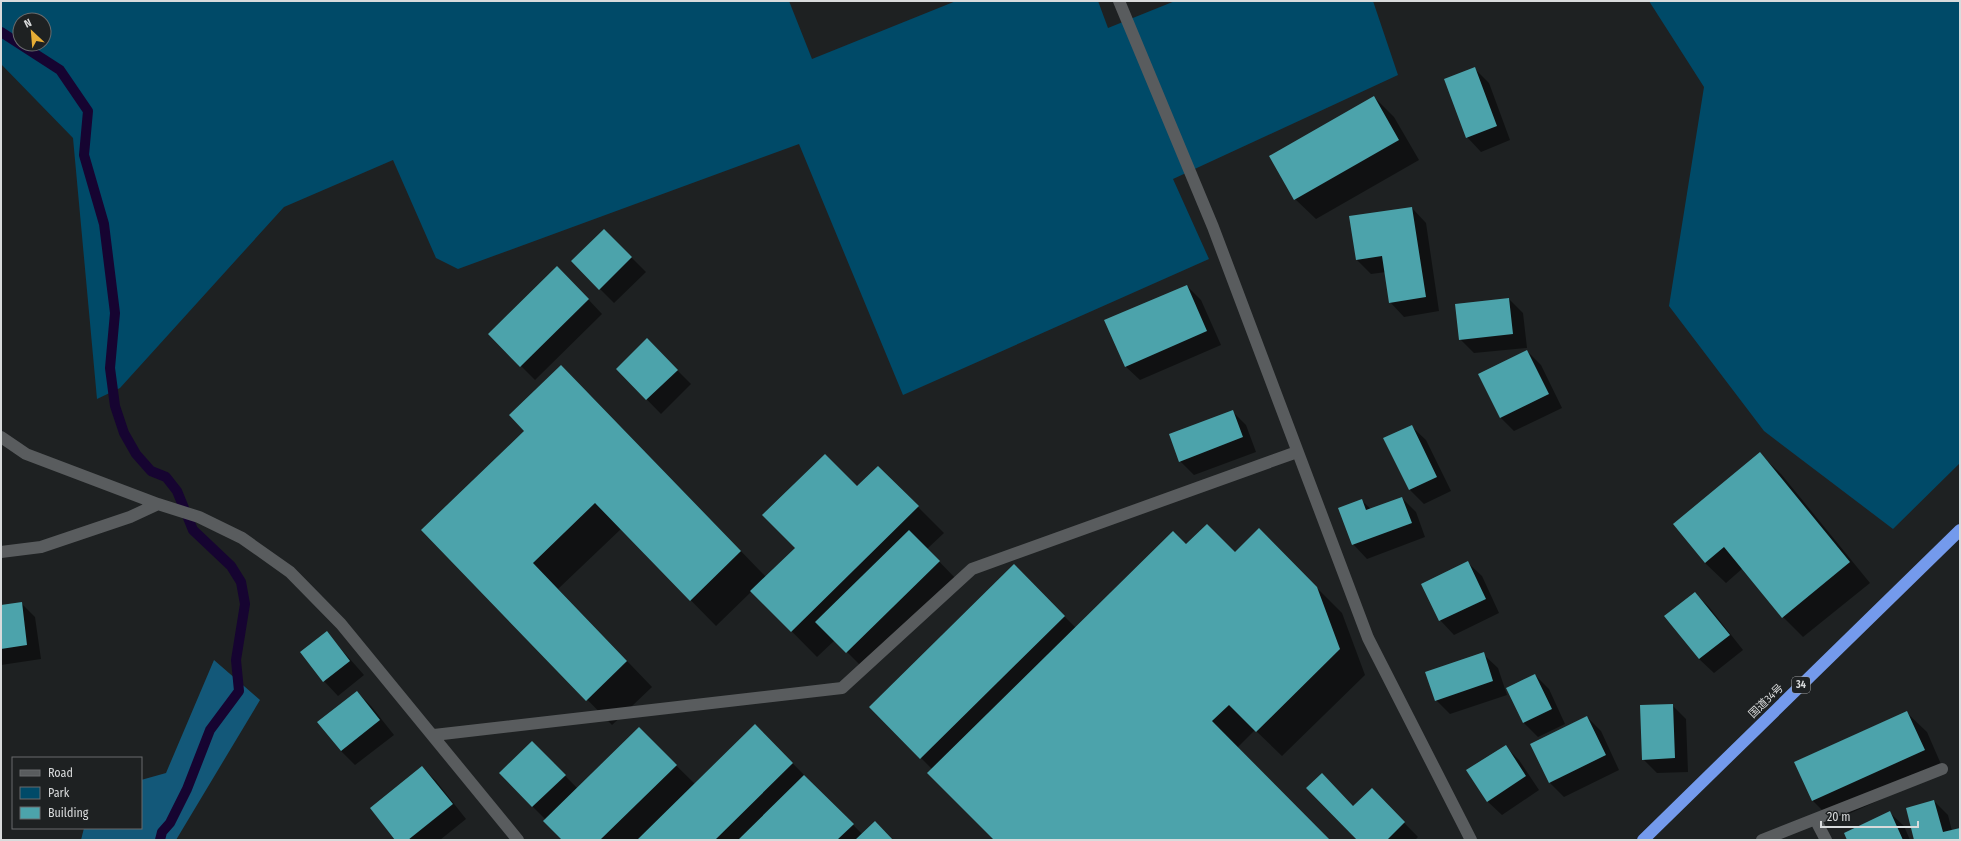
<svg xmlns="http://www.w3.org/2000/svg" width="1961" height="841" font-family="'Fira Sans Condensed','Noto Sans JP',sans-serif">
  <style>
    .green { fill: #004a68; fill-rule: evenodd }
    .forest { fill: #135879 }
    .shadow { fill: #0007 }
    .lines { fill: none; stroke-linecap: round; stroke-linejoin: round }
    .stream { stroke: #160431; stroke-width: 10 }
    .building { fill: #4ca3ab }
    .street { stroke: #595c5e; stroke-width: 12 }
    .highway { stroke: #749aec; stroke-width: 12 }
    .labels { text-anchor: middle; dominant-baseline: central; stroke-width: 4; stroke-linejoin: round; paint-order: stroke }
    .shield { fill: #1e2122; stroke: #a1a3a4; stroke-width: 1 }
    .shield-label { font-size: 10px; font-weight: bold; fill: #d9dbdc }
    .street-label { font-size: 11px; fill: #d9dbdc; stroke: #1e2122 }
  </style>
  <rect width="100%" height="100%" fill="#1e2122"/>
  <path class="green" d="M1,1h788l23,58 144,-58h142l10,27 67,-27h198l25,74 -225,104 36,80 -306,136 -104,-251 -341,125 -22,-11 -43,-98 -109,47 -164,181 -23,11 -24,-261 -72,-74zM20,20h24v24h-24z
    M1649,1h311v462l-67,66 -129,-98 -95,-125 35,-219z"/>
  <path class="forest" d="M214,660l46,40 -84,140h-95l3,-12h57v-48l25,-7z"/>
  <path class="shadow" d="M1475,69l14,14 21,57 -29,12 -14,-15z
    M1374,97l20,20 25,43 -103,59 -21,-20z
    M1412,208l14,15 13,88 -35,6 -14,-15 -4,-30 -15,2 -14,-14z
    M604,230l42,42 -32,31 -42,-42z
    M571,281l31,33 -67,66 -46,-46z
    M1187,286l14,14 20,45 -81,35 -15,-14z
    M1509,299l14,14 4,35 -53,5 -14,-14z
    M647,340l44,44 -30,30 -44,-45z
    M1527,351l14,14 21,43 -48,23 -14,-14z
    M587,392l179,185 112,-110 66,66 -17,16 32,33 -92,90 -32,-32 -18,17 -65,-66 -36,35 -95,-97 -63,60 94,98 -40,38 -190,-195z
    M1232,411l14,14 10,27 -62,23 -14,-14z
    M1411,426l15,14 25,51 -27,13 -14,-14 -25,-51z
    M1760,454l21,20 89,109 -67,54 -20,-20 -40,-49 -17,15 -21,-20z
    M1402,498l14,14 9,25 -58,22 -14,-15 8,-44 10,9z
    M1259,530l83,83 23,62 -83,81 -27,-26 -18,18 92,92h-334l-63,-71 -62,-62 144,-141 62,62 110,-82 49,7z
    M1467,562l15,14 17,37 -45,22 -14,-15z
    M1695,593l14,14 34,43 -29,23 -15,-14z
    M21,603l14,14 6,42 -40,6v-59z
    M327,633l37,42 -26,21 -14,-15 -23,-28z
    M1483,654l15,14 9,27 -57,19 -14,-14z
    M1535,675l14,14 16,35 -27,13 -14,-14 -17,-34z
    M357,692l14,14 23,29 -39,30 -14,-14 -22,-29z
    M1672,705l14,14 2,53 -31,1 -14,-14z
    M1906,712l21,20 17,39 -111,50 -20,-20 -18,-39z
    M1587,717l14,14 18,39 -55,27 -14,-14z
    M755,725l107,109 30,6h-329l-17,-20 -46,-46 32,-32 46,47 61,-60 56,55z
    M1505,746l14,14 20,30 -37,25 -15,-14z
    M422,767l14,14 30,38 -26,21h-43z
    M1372,790l46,47 -3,3h-56l-5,-33z
    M1934,801l14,14 4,16 8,-2v11h-45z
    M1889,812l15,14 6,14h-62z"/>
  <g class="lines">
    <path class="stream" d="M1,32l59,38 28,41 -4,44 20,69 11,89 -5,55 5,38 9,27 12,21 15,17 15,6 11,14 16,39 38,36 10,16 4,22 -9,56 3,31 -29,39 -23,59 -17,34 -8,9 -2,8"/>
  </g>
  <path class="building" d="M1475,67l22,59 -31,12 -22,-59z
    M1374,96l25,44 -105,60 -25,-44z
    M1412,207l14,90 -37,6 -7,-47 -26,4 -7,-44z
    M604,229l28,28 -33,33 -28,-29z
    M557,266l32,33 -69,68 -32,-33z
    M1187,285l20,46 -82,36 -21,-47z
    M1509,298l4,36 -54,6 -4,-36z
    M647,338l31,32 -32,30 -30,-31z
    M1527,350l22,44 -49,24 -22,-44z
    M561,365l180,186 -51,50 -95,-98 -62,60 94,98 -41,40 -165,-171 103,-99 -15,-16z
    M1233,410l10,27 -64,25 -10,-28z
    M1412,425l25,52 -28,13 -26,-52z
    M1760,452l90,110 -68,56 -58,-71 -19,16 -32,-39z
    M825,454l32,32 21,-20 41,40 -128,126 -41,-41 45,-43 -33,-33z
    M1402,497l10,26 -60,22 -14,-37 24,-9 4,11z
    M1207,524l28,28 24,-24 58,59 23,62 -84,83 -27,-27 -17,16 118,119h-336l-67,-67 246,-242 13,13z
    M909,530l31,31 -94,92 -31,-31z
    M1468,561l18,38 -47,22 -18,-37z
    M1014,564l51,52 -145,143 -51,-52z
    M1695,592l35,43 -31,24 -35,-43z
    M22,602l5,43 -26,4v-44z
    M327,631l23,30 -27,21 -23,-30z
    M1484,652l9,29 -58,20 -10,-29z
    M1535,674l17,35 -29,14 -17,-35z
    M357,691l23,29 -39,31 -24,-29z
    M1673,704l2,54 -33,2 -2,-55z
    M1907,711l18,39 -113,51 -18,-39z
    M1587,716l19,39 -57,28 -19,-39z
    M755,724l38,39 -78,77h-78z
    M639,727l38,38 -77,75h-38l-19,-19z
    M532,741l34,34 -34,32 -33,-34z
    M1506,745l20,31 -39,26 -21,-32z
    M422,766l31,38 -45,36h-13l-25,-32z
    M1322,773l31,33 19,-18 33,34 -18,18h-30l-51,-52z
    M804,775l50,49 -17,16h-99z
    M1934,800l9,32 17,-4v12h-46l-8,-32z
    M1890,811l13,29h-56l-3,-7z
    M875,821l18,19h-38z"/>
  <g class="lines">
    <path class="street" d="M1119,1l94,226 155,411 103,202
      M1,437l25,17 132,50 41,13 43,21 48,34 51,52 177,216
      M1,552l40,-5 89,-30 28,-13
      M434,735l408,-47 130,-119 325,-117
      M1815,819l11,21
      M1762,840l180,-71"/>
    <path class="highway" d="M1643,840l317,-310"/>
  </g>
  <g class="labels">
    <rect class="shield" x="1792" y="677" width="18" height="16" rx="3"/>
    <g class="shield-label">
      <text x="1801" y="685">34</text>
    </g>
    <g class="street-label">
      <text transform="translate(1766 701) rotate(-44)">国道34号</text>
    </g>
  </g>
  <rect width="1961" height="841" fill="none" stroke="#d9dbdc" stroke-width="4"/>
  <rect x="12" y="757" width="130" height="72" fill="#1e2122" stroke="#696b6c"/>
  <rect x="20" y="770" width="20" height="6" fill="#595c5e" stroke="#696b6c"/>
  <text x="48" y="777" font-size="12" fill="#d9dbdc">Road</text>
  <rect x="20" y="787" width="20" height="12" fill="#004a68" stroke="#696b6c"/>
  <text x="48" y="797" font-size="12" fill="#d9dbdc">Park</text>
  <rect x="20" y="807" width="20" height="12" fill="#4ca3ab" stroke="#696b6c"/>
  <text x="48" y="817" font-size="12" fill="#d9dbdc">Building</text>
  <g transform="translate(32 32) rotate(334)"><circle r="19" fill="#1e2122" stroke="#696b6c"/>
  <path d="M0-3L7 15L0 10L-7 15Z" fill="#e6ad36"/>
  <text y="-6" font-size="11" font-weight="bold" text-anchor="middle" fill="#d9dbdc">N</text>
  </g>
  <path d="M1821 821v6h97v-6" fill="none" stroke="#d9dbdc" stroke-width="2"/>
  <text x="1827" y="821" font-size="12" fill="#d9dbdc" stroke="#1e2122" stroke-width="3" paint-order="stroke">20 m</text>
</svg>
